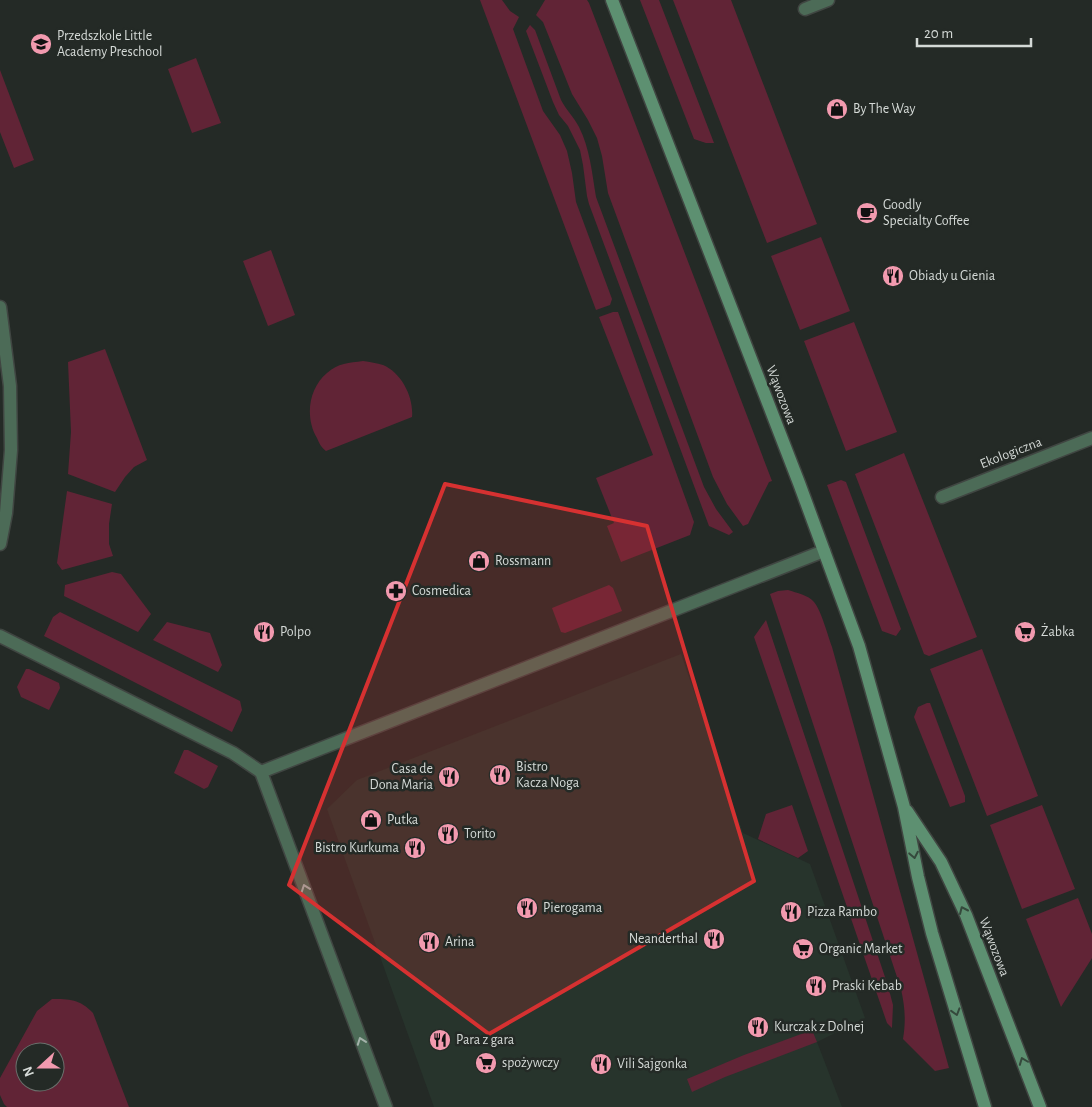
<svg xmlns="http://www.w3.org/2000/svg" width="1092" height="1107" font-family="'Alegreya Sans',sans-serif">
  <style>
    .built { fill: #27342c }
    .green { fill: #612436; fill-rule: evenodd }
    .lines { fill: none; stroke-linecap: round; stroke-linejoin: round }
    .street-casing { stroke: #404642; stroke-width: 15 }
    .secondary-casing { stroke: #404642; stroke-width: 15 }
    .street { stroke: #4c6b57; stroke-width: 12 }
    .secondary { stroke: #5d9071; stroke-width: 12 }
    .oneway { stroke: #35493c }
    .oneway2 { stroke: #a4b2aa }
    .marked { fill: #d63131; fill-opacity: 0.2; stroke: #d63131; stroke-width: 4; stroke-linejoin: round }
    .labels { text-anchor: middle; dominant-baseline: central; stroke-width: 5; stroke-linejoin: round; paint-order: stroke }
    .poi-label { font-size: 14px; fill: #d4d9d6; stroke: #242a26; text-anchor: start }
    .street-label { font-size: 14px; fill: #d4d9d6; stroke: #242a26 }
  </style>
  <rect width="100%" height="100%" fill="#242a26"/>
  <path class="built" d="M681,654l62,179 67,31 55,154 -48,24 25,65h-408l-107,-298 30,-29z"/>
  <path class="green" d="M480,0h22l8,11 9,6 -6,12 30,82 17,24 7,16 5,22 4,29 36,97 -2,6 -14,5z
    M545,0h42l2,3 183,478 -3,1 -21,42 -5,2 -16,-22 -14,-27 -105,-284 -6,-37 -5,-18 -9,-18 -16,-26 -29,-72 -7,-7z
    M640,0h19l55,143h-8l-12,-4z
    M673,0h58l86,224 -50,19z
    M530,25l5,5 26,70c5,10 13,17 18,27 11,22 13,46 17,70l108,290 12,22 17,23 -4,3 -20,-9 -120,-322 -2,-8 -4,-31 -3,-15 -12,-24 -9,-11 -6,-13 -27,-71z
    M196,58l25,65 -29,10 -24,-64z
    M0,70l34,90 -20,8 -14,-36z
    M821,237l29,74 -50,19 -29,-74z
    M271,250l24,65 -27,11 -25,-65z
    M613,312h5l76,210 -4,13 -69,27 -14,-36 7,-3 -18,-45 57,-23 -54,-138z
    M854,322l43,110 -51,19 -42,-110z
    M105,349l42,111 -13,7 -9,10 -10,15 -47,-18 3,-42 -3,-70z
    M363,361c7,1 14,2 20,4 19,8 31,33 29,52l-86,34c-5,-4 -7,-8 -9,-13 -12,-20 -9,-49 10,-65 11,-10 22,-10 36,-12z
    M904,453l73,184 -48,19 -5,-2 -69,-180z
    M841,480l5,2 55,147 -5,7 -14,-5 -55,-146z
    M67,491l45,13 -3,20v20l4,12 -51,14 -5,-7z
    M112,572l9,2 30,40 -13,18 -74,-36 1,-11z
    M609,585l4,3 9,23 -57,22 -4,-1 -9,-24z
    M788,590c9,3 20,5 26,12 7,8 14,34 18,45l117,421 -14,3 -32,-32c3,-18 2,-32 -2,-50l-131,-395 8,-3z
    M60,612l180,89 2,9 -10,22 -188,-96 9,-19z
    M766,620l122,366 5,19 -1,23 -5,-5 -133,-386z
    M167,622l43,11 12,32 -4,7 -65,-32z
    M982,649l56,147 -51,20 -57,-147z
    M26,669h3l30,14 1,5 -11,22 -28,-13 -4,-10z
    M927,703h3l35,93v6l-15,5 -36,-90 4,-10z
    M184,750h4l30,16 -10,21 -4,2 -30,-16z
    M792,805l16,46 -10,7 -40,-19 8,-25z
    M1042,805l33,84 -53,20 -32,-84z
    M1078,898l14,36v24l-31,49 -35,-88z
    M52,999c17,0 28,0 41,14l36,94h-122l-3,-3 -4,-9v-17l37,-67zM25,1052h30v30h-30z
    M812,1030l5,12 -92,35 -33,15 -5,-13 57,-24z"/>
  <g class="lines">
    <g class="street-casing">
      <path id="street" d="M805,9l23,-9
        M0,307l10,79 1,64 -5,63 -6,31
        M942,497l150,-59
        M0,636l233,117 28,19 125,335
        M261,772l563,-221"/>
    </g>
    <g class="secondary-casing">
      <path id="secondary" d="M612,0l187,483 60,163 45,161 14,70 14,56 53,174
        M907,811l34,51 25,53 74,192"/>
    </g>
    <use href="#street" class="street"/>
    <use href="#secondary" class="secondary"/>
  </g>
  <defs><path id="oneway-chevron" d="M-2-3.5L2.5 0L-2 3.5" fill="none" stroke-width="1.6" stroke-linecap="round" stroke-linejoin="round" transform="scale(1.25)"/></defs>
  <g class="oneway">
    <use href="#oneway-chevron" transform="translate(914 855) rotate(79)"/>
    <use href="#oneway-chevron" transform="translate(963 910) rotate(-114)"/>
    <use href="#oneway-chevron" transform="translate(956 1012) rotate(73)"/>
    <use href="#oneway-chevron" transform="translate(1023 1061) rotate(-111)"/>
  </g>
  <g class="oneway2">
    <use href="#oneway-chevron" transform="translate(305 888) rotate(-110)"/>
    <use href="#oneway-chevron" transform="translate(361 1041) rotate(-110)"/>
  </g>
  <path class="marked" d="M445,484l202,42 107,355 -265,153 -200,-149z"/>
  <defs>
    <g id="school-disc" transform="scale(1.125)"><circle r="9.5" fill="#f29aaf" stroke="#242a26"/><path d="M0-5L7-2L0 1L-7-2ZM-4 1L0 2.5L4 1V4Q0 6-4 4Z" fill="#111"/></g>
    <g id="shop-disc" transform="scale(1.125)"><circle r="9.5" fill="#f29aaf" stroke="#242a26"/><path d="M-5-2.5h2.3a2.7 3.5 0 0 1 5.4 0H5L5.5 6h-11ZM-1.5-2.5h3a1.5 2.3 0 0 0-3 0Z" fill="#111"/></g>
    <g id="cafe-disc" transform="scale(1.125)"><circle r="9.5" fill="#f29aaf" stroke="#242a26"/><path d="M-5.5-4.5H6V0H3Q3 3.5 0 3.5H-2.5Q-5.5 3.5-5.5 0ZM3-3.2v2h1.7v-2ZM-6 4.5H4V6H-6Z" fill="#111"/></g>
    <g id="restaurant-disc" transform="scale(1.125)"><circle r="9.5" fill="#f29aaf" stroke="#242a26"/><path d="M-5-6h1v4h1v-4h1v4h1v-4h1v5L-1.5 .5V6h-2V.5L-5-1ZM5-6V6H3V1.5H1.5Q1.5-4 5-6Z" fill="#111"/></g>
    <g id="pharmacy-disc" transform="scale(1.125)"><circle r="9.5" fill="#f29aaf" stroke="#242a26"/><path d="M-2-6h4v4h4v4h-4v4h-4v-4h-4v-4h4Z" fill="#111"/></g>
    <g id="supermarket-disc" transform="scale(1.125)"><circle r="9.5" fill="#f29aaf" stroke="#242a26"/><path d="M-6-5.5h2.5l.6 2H6L4.5 2H-2.5L-4.4-4H-6ZM-1.5 3.2a1.3 1.3 0 1 0 .1 0ZM3 3.2a1.3 1.3 0 1 0 .1 0Z" fill="#111"/></g>
  </defs>
  <g fill-rule="evenodd">
    <use href="#school-disc" x="41" y="44"/>
    <use href="#shop-disc" x="837" y="109"/>
    <use href="#cafe-disc" x="867" y="213"/>
    <use href="#restaurant-disc" x="893" y="276"/>
    <use href="#shop-disc" x="479" y="561"/>
    <use href="#pharmacy-disc" x="396" y="591"/>
    <use href="#restaurant-disc" x="264" y="632"/>
    <use href="#supermarket-disc" x="1025" y="632"/>
    <use href="#restaurant-disc" x="500" y="775"/>
    <use href="#restaurant-disc" x="449" y="777"/>
    <use href="#shop-disc" x="371" y="820"/>
    <use href="#restaurant-disc" x="448" y="834"/>
    <use href="#restaurant-disc" x="415" y="848"/>
    <use href="#restaurant-disc" x="527" y="908"/>
    <use href="#restaurant-disc" x="791" y="912"/>
    <use href="#restaurant-disc" x="714" y="939"/>
    <use href="#restaurant-disc" x="429" y="942"/>
    <use href="#supermarket-disc" x="803" y="949"/>
    <use href="#restaurant-disc" x="816" y="986"/>
    <use href="#restaurant-disc" x="758" y="1027"/>
    <use href="#restaurant-disc" x="440" y="1040"/>
    <use href="#supermarket-disc" x="486" y="1063"/>
    <use href="#restaurant-disc" x="601" y="1064"/>
  </g>
  <g class="labels">
    <g class="poi-label">
      <text x="57" y="36">Przedszkole Little<tspan x="57" dy="16">Academy Preschool</tspan></text>
      <text x="853" y="109">By The Way</text>
      <text x="883" y="205">Goodly<tspan x="883" dy="16">Specialty Coffee</tspan></text>
      <text x="909" y="276">Obiady u Gienia</text>
      <text x="495" y="561">Rossmann</text>
      <text x="412" y="591">Cosmedica</text>
      <text x="280" y="632">Polpo</text>
      <text x="1041" y="632">Żabka</text>
      <text x="516" y="767">Bistro<tspan x="516" dy="16">Kacza Noga</tspan></text>
      <text x="433" y="769" text-anchor="end">Casa de<tspan x="433" dy="16">Dona Maria</tspan></text>
      <text x="387" y="820">Putka</text>
      <text x="464" y="834">Torito</text>
      <text x="399" y="848" text-anchor="end">Bistro Kurkuma</text>
      <text x="543" y="908">Pierogama</text>
      <text x="807" y="912">Pizza Rambo</text>
      <text x="698" y="939" text-anchor="end">Neanderthal</text>
      <text x="445" y="942">Arina</text>
      <text x="819" y="949">Organic Market</text>
      <text x="832" y="986">Praski Kebab</text>
      <text x="774" y="1027">Kurczak z Dolnej</text>
      <text x="456" y="1040">Para z gara</text>
      <text x="502" y="1063">spożywczy</text>
      <text x="617" y="1064">Vili Sajgonka</text>
    </g>
    <g class="street-label">
      <text transform="translate(781 395) rotate(69)">Wąwozowa</text>
      <text transform="translate(1011 453) rotate(-21)">Ekologiczna</text>
      <text transform="translate(994 947) rotate(69)">Wąwozowa</text>
    </g>
  </g>
  <g transform="translate(40 1067) rotate(249)"><circle r="24" fill="#242a26" stroke="#6a706c"/>
  <path d="M0-4L9 19L0 12L-9 19Z" fill="#f29aaf"/>
  <text y="-8" font-size="14" font-weight="bold" text-anchor="middle" fill="#d4d9d6">N</text>
  </g>
  <path d="M917 38v8h114v-8" fill="none" stroke="#d4d9d6" stroke-width="2.5"/>
  <text x="924" y="38" font-size="15" fill="#d4d9d6" stroke="#242a26" stroke-width="4" paint-order="stroke">20 m</text>
</svg>
